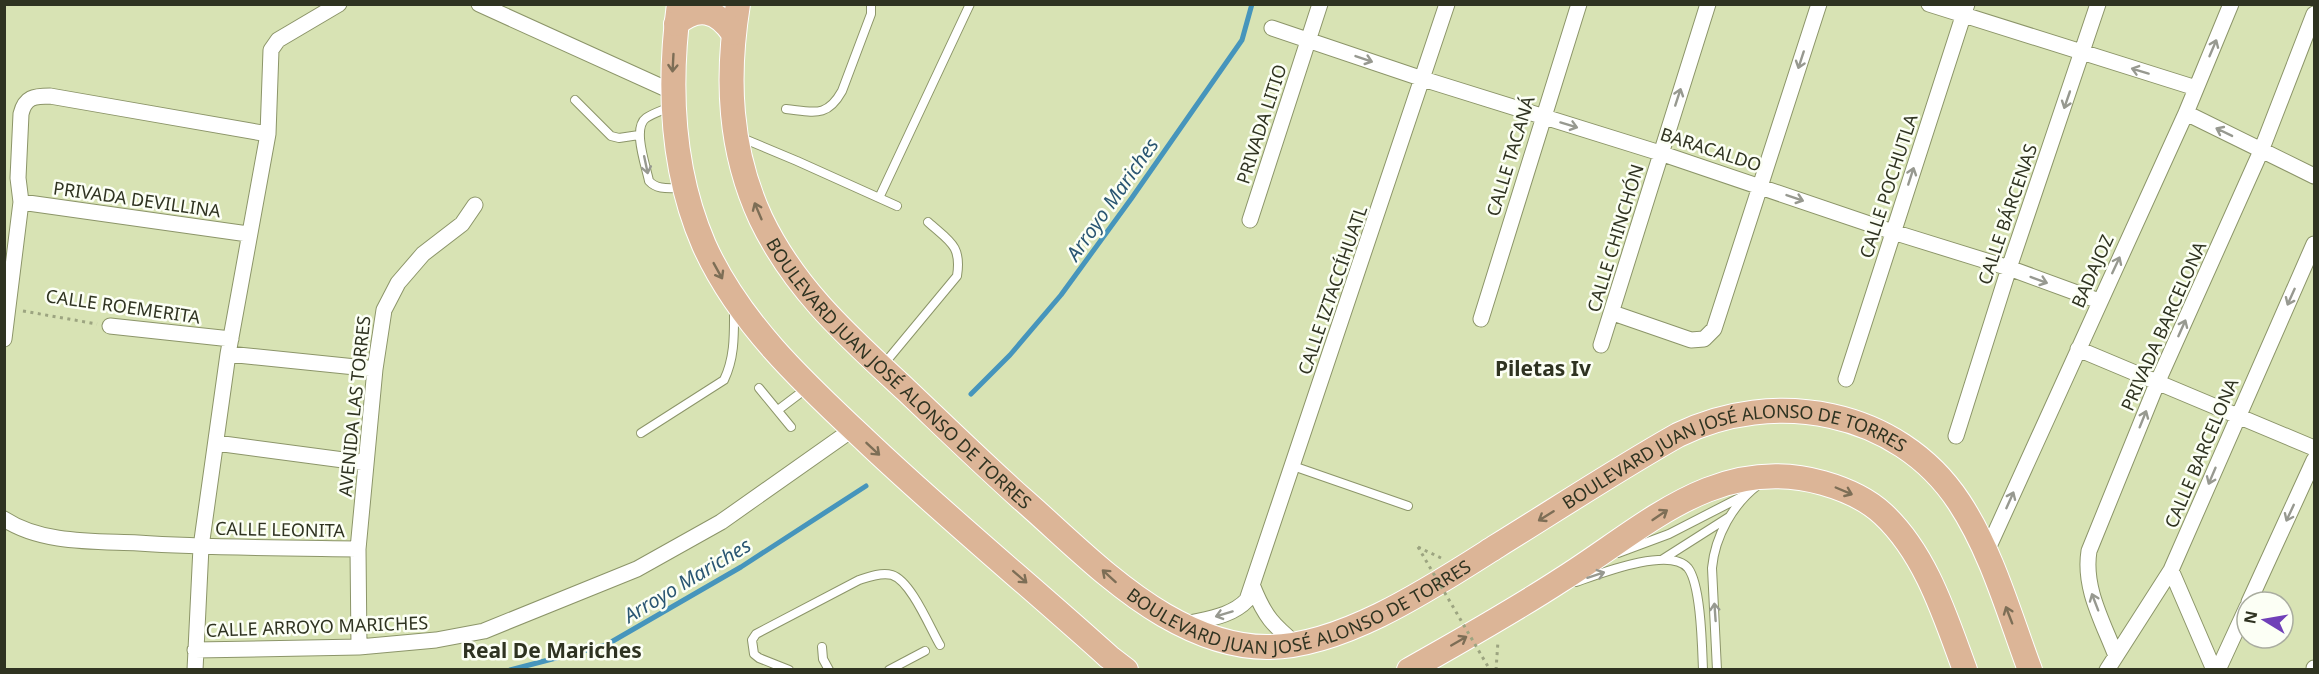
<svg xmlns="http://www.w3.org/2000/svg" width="2319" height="674" font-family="'Noto Sans',sans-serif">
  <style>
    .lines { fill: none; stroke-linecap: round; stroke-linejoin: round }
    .stream { stroke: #4695bc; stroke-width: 5 }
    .lane-casing { stroke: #8c9569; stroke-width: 10 }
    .street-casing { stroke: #8c9569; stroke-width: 17 }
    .primary-casing { stroke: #fff; stroke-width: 26 }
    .path { stroke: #9ca480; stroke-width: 3; stroke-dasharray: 3 4.5; stroke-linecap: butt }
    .lane { stroke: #fff; stroke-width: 8 }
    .street { stroke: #fff; stroke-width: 15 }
    .primary { stroke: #dcb597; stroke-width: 24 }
    .path-bridge { stroke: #9ca480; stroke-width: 3; stroke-dasharray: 3 4.5; stroke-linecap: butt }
    .oneway { stroke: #979990 }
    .oneway2 { stroke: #7d6e56 }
    .labels { text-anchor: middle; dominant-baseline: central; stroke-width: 5; stroke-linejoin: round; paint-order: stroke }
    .street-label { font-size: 18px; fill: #2f3321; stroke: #fcfff5 }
    .water-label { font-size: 20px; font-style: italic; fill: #2b5773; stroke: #fcfff5 }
    .quarter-label { font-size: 21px; font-weight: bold; fill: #2f3321; stroke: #fcfff5 }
  </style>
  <rect width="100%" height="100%" fill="#d8e3b4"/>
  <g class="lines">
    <path class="stream" d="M971,394l39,-39 51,-60 70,-96 111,-159 10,-36
      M510,670l96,-25 135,-78 125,-81"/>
    <g class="lane-casing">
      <path id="lane" d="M575,100l36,36 8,2 20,-3
        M672,106c-8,4 -19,7 -26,12 -14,10 0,48 3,63 8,9 20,7 32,7
        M786,109c28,3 41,9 56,-18l29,-77v-10
        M742,138l55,23 100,45
        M879,198l91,-194
        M884,364l73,-88c5,-31 -8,-35 -29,-54
        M759,388l32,39
        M778,410l29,-22
        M641,433l83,-53c11,-23 10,-46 10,-71
        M1293,466l115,40
        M1618,553l51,-19 74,-38
        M1663,559l66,-42
        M1576,582c23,-8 94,-36 112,-14 13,17 14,78 15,102
        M822,647l1,12 6,11
        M789,670l-30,-12 -5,-4 -2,-14 4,-6 103,-54c9,-3 22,-8 33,-5 19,6 38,53 48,70
        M889,670l36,-19
        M1717,670l-5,-102c3,-32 21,-64 46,-83"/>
    </g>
    <g class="street-casing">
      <path id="street" d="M479,4l194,88
        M1929,4l267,84
        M1272,28l151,51 237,74 233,79 116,36 90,33
        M2186,113l128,63
        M21,202l227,32
        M1250,220l70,-216
        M1613,313l78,27 13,-1 10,-10 105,-325
        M1481,319l98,-315
        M110,326l121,13
        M4,339l17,-137 -3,-24 3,-64c4,-17 13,-18 29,-18l218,38
        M1601,345l107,-341
        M2078,349l236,99
        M228,354l147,15
        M1846,379l121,-375
        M1956,436l53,-168 89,-264
        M216,443l150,20
        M4,519c38,25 91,22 134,24 74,5 147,5 220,6
        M1986,553l200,-440 45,-109
        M2171,570l43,100
        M1253,587c12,30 20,38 44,58
        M2249,602l65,-142
        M1183,625c22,-6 48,-8 64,-25l200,-596
        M359,647l-1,-98 17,-180 9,-59 14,-27 25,-29 39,-30 13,-19
        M195,650l164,-3 77,-7 48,-9 153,-62 84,-47 132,-93
        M2116,656c-13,-34 -33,-68 -27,-105l69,-170 103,-230 53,-137
        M195,670l6,-123 27,-193 40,-220 3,-84 7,-10 61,-36
        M2107,670l64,-100 143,-326
        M2218,670l29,-63
        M2314,670v-2"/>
    </g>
    <g class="primary-casing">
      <g id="primary">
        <path d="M679,4c-11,82 -8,165 25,241 35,78 100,138 161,195 79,75 163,144 244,217l17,13"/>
        <path id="s1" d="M738,4c-12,74 -9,146 23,215 34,71 88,118 145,171 38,36 76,73 115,108 46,40 90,86 143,117 31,18 66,32 103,32 76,0 167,-61 230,-101 60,-37 119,-76 181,-111 95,-47 220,-26 281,67 33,50 50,112 71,168"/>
        <path d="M676,24c22,-19 41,-14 57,9"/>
        <path d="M1409,670c51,-29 103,-58 152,-90 83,-52 156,-127 262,-97 21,6 44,16 60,31 43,40 62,102 82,156"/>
      </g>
    </g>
    <path class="path" d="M23,311l74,13
      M1418,547l23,11
      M1496,670l2,-29"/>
    <use href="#lane" class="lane"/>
    <use href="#street" class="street"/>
    <use href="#primary" class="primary"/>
    <path class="path-bridge" d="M1418,547l72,123"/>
  </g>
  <defs><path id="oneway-shaft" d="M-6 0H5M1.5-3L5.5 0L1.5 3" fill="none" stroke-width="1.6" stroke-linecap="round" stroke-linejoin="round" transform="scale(1.5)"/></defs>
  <g class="oneway">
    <use href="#oneway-shaft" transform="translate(2213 48) rotate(-67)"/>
    <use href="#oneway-shaft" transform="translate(1364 59) rotate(19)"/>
    <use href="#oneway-shaft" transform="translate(1801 60) rotate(108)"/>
    <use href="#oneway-shaft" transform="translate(2140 71) rotate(-163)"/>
    <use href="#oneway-shaft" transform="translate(1678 97) rotate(-72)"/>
    <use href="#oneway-shaft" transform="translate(2067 100) rotate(109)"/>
    <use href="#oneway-shaft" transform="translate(1569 125) rotate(17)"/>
    <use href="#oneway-shaft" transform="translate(2224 132) rotate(-154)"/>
    <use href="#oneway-shaft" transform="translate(646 165) rotate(78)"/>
    <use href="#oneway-shaft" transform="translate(1911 176) rotate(-72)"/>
    <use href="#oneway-shaft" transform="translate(1795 198) rotate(19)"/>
    <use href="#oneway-shaft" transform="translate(2116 265) rotate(-65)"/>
    <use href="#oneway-shaft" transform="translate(2039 280) rotate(20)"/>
    <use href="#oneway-shaft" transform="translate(2291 297) rotate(114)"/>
    <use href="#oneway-shaft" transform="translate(2182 328) rotate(-66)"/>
    <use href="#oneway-shaft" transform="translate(2143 419) rotate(-68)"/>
    <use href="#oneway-shaft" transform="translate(2212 476) rotate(113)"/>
    <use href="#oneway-shaft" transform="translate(2010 500) rotate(-66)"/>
    <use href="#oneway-shaft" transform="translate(2290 513) rotate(115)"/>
    <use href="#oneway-shaft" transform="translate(1596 575) rotate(-18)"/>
    <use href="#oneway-shaft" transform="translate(2095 602) rotate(-111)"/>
    <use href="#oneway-shaft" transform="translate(1715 612) rotate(-94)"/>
    <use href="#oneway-shaft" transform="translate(1224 614) rotate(163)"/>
  </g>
  <g class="oneway2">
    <use href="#oneway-shaft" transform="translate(673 63) rotate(93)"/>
    <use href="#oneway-shaft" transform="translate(758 211) rotate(-113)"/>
    <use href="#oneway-shaft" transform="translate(718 271) rotate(61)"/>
    <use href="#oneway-shaft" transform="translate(873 449) rotate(43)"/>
    <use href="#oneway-shaft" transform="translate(1844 491) rotate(23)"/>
    <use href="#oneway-shaft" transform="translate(1660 515) rotate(-34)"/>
    <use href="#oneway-shaft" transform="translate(1546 516) rotate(148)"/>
    <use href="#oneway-shaft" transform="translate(1109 576) rotate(-138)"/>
    <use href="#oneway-shaft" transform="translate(1020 577) rotate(41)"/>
    <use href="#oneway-shaft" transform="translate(2009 615) rotate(-111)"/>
    <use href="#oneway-shaft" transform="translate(1459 641) rotate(-30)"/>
  </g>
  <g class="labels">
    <g class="street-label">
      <text transform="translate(1261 124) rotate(-72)">PRIVADA LITIO</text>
      <text transform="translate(1711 149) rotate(18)">BARACALDO</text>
      <text transform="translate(1510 156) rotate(-73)">CALLE TACANÁ</text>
      <text transform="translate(1888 186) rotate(-72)">CALLE POCHUTLA</text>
      <text transform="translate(137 199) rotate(8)">PRIVADA DEVILLINA</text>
      <text transform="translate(2007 214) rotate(-71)">CALLE BÁRCENAS</text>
      <text transform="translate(1615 238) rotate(-73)">CALLE CHINCHÓN</text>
      <text transform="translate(2092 271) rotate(-66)">BADAJOZ</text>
      <text transform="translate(1332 290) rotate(-71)">CALLE IZTACCÍHUATL</text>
      <text transform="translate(123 306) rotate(8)">CALLE ROEMERITA</text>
      <text transform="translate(2163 326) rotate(-66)">PRIVADA BARCELONA</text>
      <text stroke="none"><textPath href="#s1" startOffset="428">BOULEVARD JUAN JOSÉ ALONSO DE TORRES</textPath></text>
      <text transform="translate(354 406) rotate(-84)">AVENIDA LAS TORRES</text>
      <text transform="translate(2201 453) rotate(-67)">CALLE BARCELONA</text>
      <text stroke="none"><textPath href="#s1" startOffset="1416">BOULEVARD JUAN JOSÉ ALONSO DE TORRES</textPath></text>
      <text transform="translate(280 529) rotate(1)">CALLE LEONITA</text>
      <text stroke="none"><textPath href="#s1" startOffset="932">BOULEVARD JUAN JOSÉ ALONSO DE TORRES</textPath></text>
      <text transform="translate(317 626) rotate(-2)">CALLE ARROYO MARICHES</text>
    </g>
    <g class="water-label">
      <text transform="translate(1112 199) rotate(-55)">Arroyo Mariches</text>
      <text transform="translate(687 580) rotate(-31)">Arroyo Mariches</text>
    </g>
    <g class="quarter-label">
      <text x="1543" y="368">Piletas Iv</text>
      <text x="552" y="650">Real De Mariches</text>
    </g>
  </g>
  <rect width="2319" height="674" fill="none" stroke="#2f3321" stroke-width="12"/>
  <g transform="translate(2265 620) rotate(281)"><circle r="28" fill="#fcfff5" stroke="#aaada0" stroke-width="1.5"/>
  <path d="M0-4.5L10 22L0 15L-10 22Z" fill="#7040b8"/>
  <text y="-9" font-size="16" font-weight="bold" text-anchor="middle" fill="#2f3321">N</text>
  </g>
</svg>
